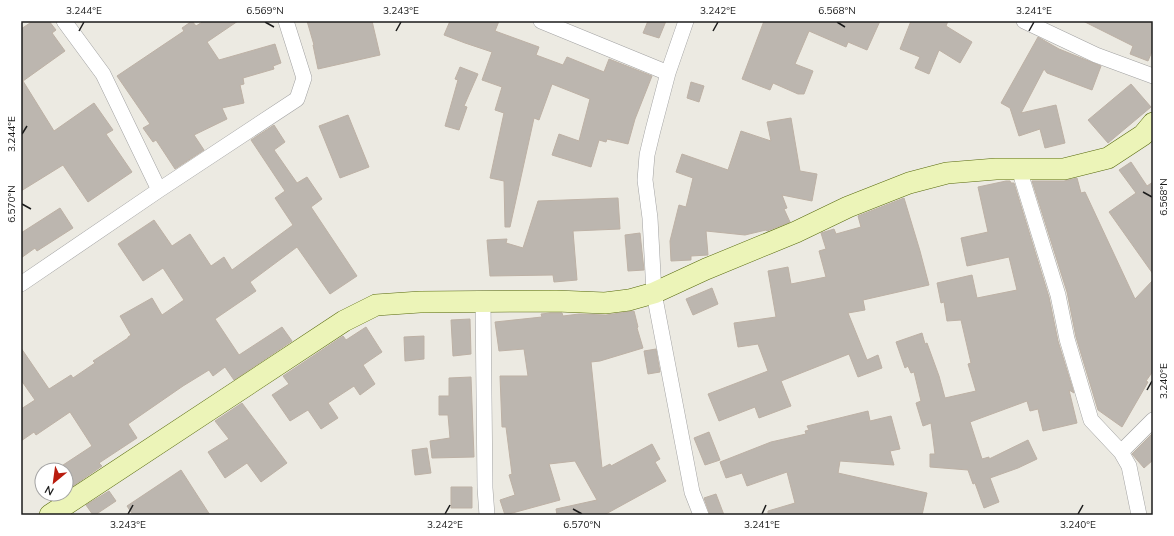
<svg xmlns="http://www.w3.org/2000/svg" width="1174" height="536" font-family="Mulish,sans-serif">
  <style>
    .building { fill: #bcb6af; stroke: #bdb1a5 }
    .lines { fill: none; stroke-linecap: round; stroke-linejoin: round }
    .street-casing { stroke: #a2a2a2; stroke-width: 16 }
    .secondary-casing { stroke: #57690c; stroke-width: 22 }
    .street { stroke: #fff; stroke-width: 15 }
    .secondary { stroke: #ecf4b8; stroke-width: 21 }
    .ticks { fill: none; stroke: #1b1b1b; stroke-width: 1.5 }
    .neatline { fill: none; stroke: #1b1b1b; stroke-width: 1.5 }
    .ticks-label { font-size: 10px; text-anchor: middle; fill: #1b1b1b }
  </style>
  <rect width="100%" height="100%" fill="#eceae2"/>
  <path class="building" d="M33,21h16l7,9 -4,3 13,18 -42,30 31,50 40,-28 19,27 -7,4 26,38 -44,30 -25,-37 -42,26v-162z
    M192,21l4,5 8,-5h34l-31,21 12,18 56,-16 6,19 -8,3 1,3 -31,9 1,6 -4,1 4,18 -22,5 5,11 -33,16 10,15 -29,19 -19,-29 -3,2 -10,-14 7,-4 -33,-48 67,-45 -2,-3z
    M307,21h65l8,34 -62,14 -5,-24h1z
    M450,21h49l-4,10 44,16 -3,8 27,10 4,-8 37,15 5,-13 43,17 -17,43 -7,25 -21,-5 -1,3 -7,-2 -8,27 -39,-12 7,-21 20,7 11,-42 -38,-15 -13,36 -5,-2 -24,109h-5l-1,-46 -14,-3 14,-65 -9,-3 7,-23 -20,-7 10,-28 -27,-9 -21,-8z
    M648,21h18l-7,17 -16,-5z
    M764,21h116l-13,29 -19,-8 -2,5 -37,-16 -14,33 18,7 -9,23h-6l-25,-11 -3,7 -28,-11z
    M911,21h37l-2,5 26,16 -12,21 -21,-13 -10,24 -14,-6 5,-11 -20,-8z
    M1083,21h70v28l-5,12 -18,-7 3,-8z
    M1038,37l21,12 42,17 -9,24 -45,-17 -3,-4 -23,44 35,-8 9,38 -20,5 -5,-19 -21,7 -9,-28 -9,-5z
    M460,67l18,7 -14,32 3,1 -8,23 -14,-4 13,-46 -3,-1z
    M691,82l13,4 -5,16 -12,-4z
    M1131,84l20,23 -43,36 -20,-23z
    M348,115l21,52 -29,11 -21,-52z
    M791,118l9,53 17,3 -5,27 -30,-6 5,13 -3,1 6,13 -23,9 -1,-1 -21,5 -39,-4 2,24 -17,1v4l-20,1 -1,-20 9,-36 7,2 7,-29 -17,-6 6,-18 46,16 13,-39 30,10 -4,-19z
    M274,125l11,17 -11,8 23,33 10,-6 15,22 -11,8 46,69 -27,18 -33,-47 -47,35 6,9 -41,28 24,36 43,-28 10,14 -58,39 -9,-13 -12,9 -4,-6 -26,16 -55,38 9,14 -38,25 3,3 -29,20 -7,-10v-6h-4l-2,-3 32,-21 -22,-34 -34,23 -2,-3 -13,9v-32l14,-9 -14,-20v-32l28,41 22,-14 2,3 22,-15 -2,-2 35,-23v-1l3,-2 -11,-19 32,-18 10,17 22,-15 -21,-32 -20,13 -25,-37 36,-24 18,26 18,-12 21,32 13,-9 8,13 61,-45 -18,-27 10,-7 -34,-51z
    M1131,162l16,24 6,-4v92l-44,-62 27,-19 -17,-23z
    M1077,178l4,15 4,-1 50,107 18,-19v91l-7,10 2,1 -26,45 -24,-17 -22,-73 -9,-45 -35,-111h32z
    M1006,181h4l1,2h3l35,114 9,44 16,52 -5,-3 8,33 -34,8 -5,-22 -8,2 -3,-10 -57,21 12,37 7,-2v2l39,-19 9,19 -19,9 -28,10 9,24 -15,6 -9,-25 -2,1 -5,-14 -38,-3v-13h5l-4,-31 -8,3 -7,-23 5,-2 -7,-29 -3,1 -3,-7 -3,2 -9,-26 26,-9 3,11 2,-1 12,33 6,22 31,-7 -8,-27 3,-1 -10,-43 -14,1 -3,-19 -3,1 -4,-20 35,-8 5,23 40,-8 -8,-33 -42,9 -6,-28 27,-6 -10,-45z
    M618,198l2,31 -47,2 4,49 -23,2 -1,-7 -63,1 -3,-36 20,-1 -1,4 17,5 15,-47z
    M904,198l16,53 9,34 -66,15 2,10 -17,3 19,47 11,-5 4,13 -24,9 -9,-23 -68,27 10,25 -32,12 -4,-11 -36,14 -11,-27 60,-23 -10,-27 -20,3 -4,-24 42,-6 -8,-46 20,-4 3,17 35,-7 -7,-26 7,-2 -5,-16 13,-4 2,5 25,-7 -3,-11z
    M60,208l13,20 -36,23 -2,-3 -14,10v-25z
    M640,233l4,37 -16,1 -3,-36z
    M712,288l6,16 -25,11 -7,-16z
    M634,311l4,16 -1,1 6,20 -43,13 -9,1 11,106 8,-4 1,2 41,-22 8,15 -5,3 11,19 -62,34h-47l-1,-6 41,-9 -22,-39 -26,3 11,36 -55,15 -5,-15 15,-5 -6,-20 3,-1 -6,-47h-4l-2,-51h28l-4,-27 -25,2 -4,-29 47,-5 -1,-3 9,-1h12l1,3 16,-2 27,1z
    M470,319l1,35 -18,2 -2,-36z
    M366,327l16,25 -19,13 12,19 -15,11 -6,-9 -26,17 10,15 -17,11 -13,-19 -18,11 -18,-26 17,-11 -6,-8 60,-40 3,4z
    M424,336v23l-19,2 -1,-24z
    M656,349l4,23 -12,2 -4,-23z
    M471,377l3,80 -42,1 -2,-17 20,-3 -2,-23h-9v-19h10v-18z
    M242,403l45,60 -26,19 -14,-19 -22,15 -17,-26 21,-13 -14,-18z
    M868,411l2,10 21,-5 9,33 -10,2 4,14 -54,-4 -2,12 89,20 -5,22h-154v-4l27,-8 -8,-31 -40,14 -5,-13 -16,5 -6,-16 51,-20 35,-8 -1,-3 4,-1 -2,-4z
    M709,432l11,28 -15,5 -11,-27z
    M1153,433v27l-9,8 -12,-14z
    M427,448l4,25 -16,2 -3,-25z
    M181,470l29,45h-77l-6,-9z
    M451,487h21v21h-21z
    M109,491l7,10 -21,14h-2l-7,-10z
    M716,494l8,21h-14l-6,-17z"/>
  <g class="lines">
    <g class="street-casing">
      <path id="street" d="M64,21l39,53 56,116
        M541,21l127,52
        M686,21l-18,52 -15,57 -6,25 -2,25 5,38 4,75 38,199 9,23
        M1024,21l72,34 57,21
        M1019,169l39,126 9,44 24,81 30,32 8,14 10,49
        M21,284l138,-94 138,-91 7,-21 -18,-57
        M483,302l2,186 2,27
        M1121,452l32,-32"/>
    </g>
    <g class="secondary-casing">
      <path id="secondary" d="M50,515l294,-194 32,-16 44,-3 136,-1 49,2 24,-3 25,-7 52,-24 90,-37 52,-25 61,-24 38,-10 49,-4h68l44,-11 35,-23 10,-12"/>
    </g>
    <use href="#street" class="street"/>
    <use href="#secondary" class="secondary"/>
  </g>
  <path class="ticks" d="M265,22l9,5M837,22l8,5M79,31l5,-9M396,31l5,-9M713,31l5,-9M1029,31l5,-9M22,134l5,-8M1143,192l9,5M22,204l9,5M1147,390l5,-9M573,509l9,5M128,514l5,-9M445,514l5,-9M762,514l4,-9M1078,514l5,-9"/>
  <rect width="1174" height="536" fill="none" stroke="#ffffff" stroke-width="44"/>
  <g transform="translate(54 482) rotate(209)"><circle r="19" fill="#ffffff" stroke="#a4a4a4"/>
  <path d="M0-3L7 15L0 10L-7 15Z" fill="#b91c0e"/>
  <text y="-6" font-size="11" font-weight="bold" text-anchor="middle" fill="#1b1b1b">N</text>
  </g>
  <rect x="22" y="22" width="1130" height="492" class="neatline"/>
  <g class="ticks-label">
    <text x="84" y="14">3.244°E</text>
    <text x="265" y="14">6.569°N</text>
    <text x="401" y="14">3.243°E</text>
    <text x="718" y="14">3.242°E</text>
    <text x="837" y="14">6.568°N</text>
    <text x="1034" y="14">3.241°E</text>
    <text transform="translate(11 134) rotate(-90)" y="4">3.244°E</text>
    <text transform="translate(1163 197) rotate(-90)" y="4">6.568°N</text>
    <text transform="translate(11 204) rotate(-90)" y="4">6.570°N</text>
    <text transform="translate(1163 381) rotate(-90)" y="4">3.240°E</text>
    <text x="128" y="528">3.243°E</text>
    <text x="445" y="528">3.242°E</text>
    <text x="582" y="528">6.570°N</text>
    <text x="762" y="528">3.241°E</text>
    <text x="1078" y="528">3.240°E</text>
  </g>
</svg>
